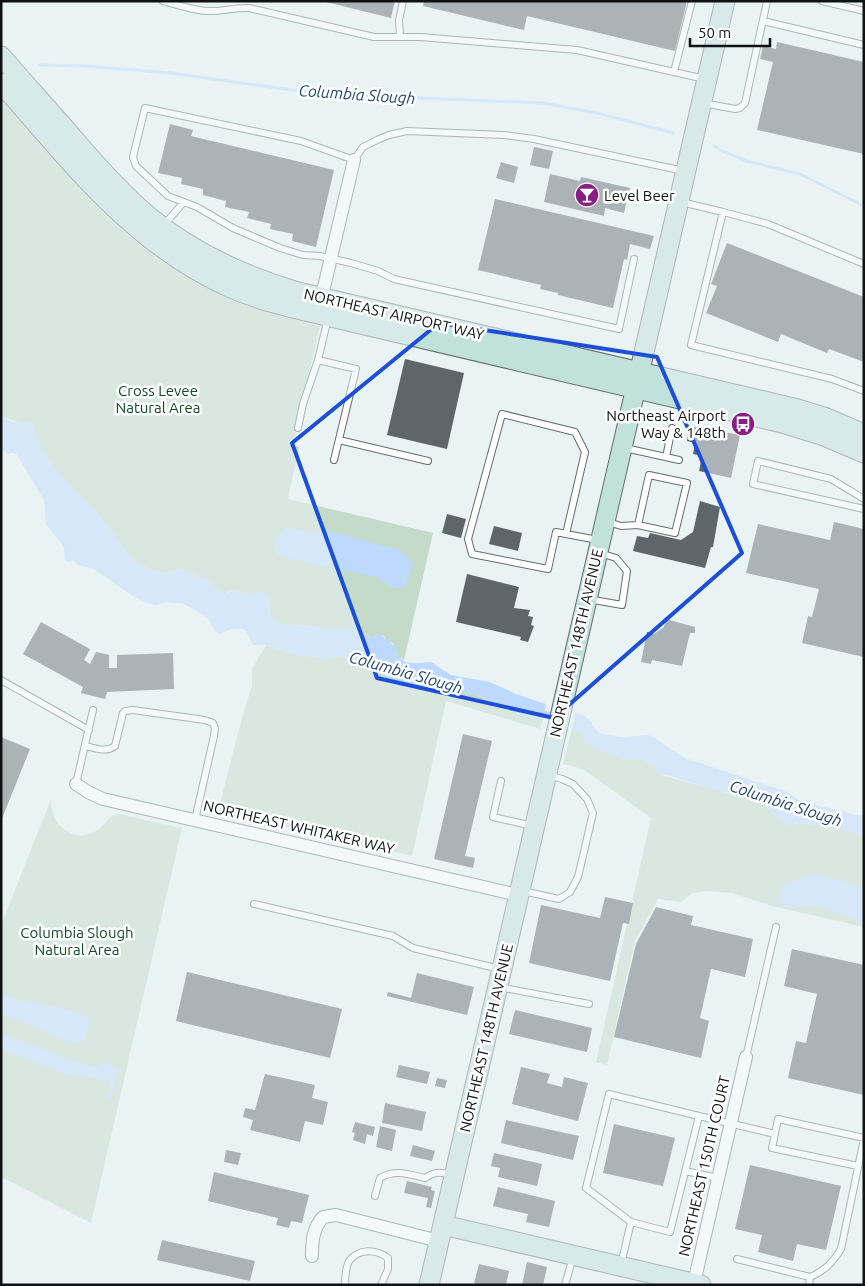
<svg xmlns="http://www.w3.org/2000/svg" width="865" height="1286" font-family="Ubuntu,sans-serif">
  <style>
    .green { fill: #c4dbc9 }
    .water { fill: #bddafe }
    .lines { fill: none; stroke-linecap: round; stroke-linejoin: round }
    .stream { stroke: #bddafe; stroke-width: 3 }
    .building { fill: #5f666a }
    .lane-casing { stroke: #646d6d; stroke-width: 8 }
    .street-casing { stroke: #646d6d; stroke-width: 14 }
    .secondary-casing { stroke: #646d6d; stroke-width: 21 }
    .lane { stroke: #fff; stroke-width: 6 }
    .street { stroke: #fff; stroke-width: 12 }
    .secondary { stroke: #c1e1db; stroke-width: 19 }
    .marked { fill: none; stroke: #1d4ed8; stroke-width: 4; stroke-linejoin: round }
    .labels { text-anchor: middle; dominant-baseline: central; stroke-width: 5; stroke-linejoin: round; paint-order: stroke }
    .poi-label { font-size: 15px; fill: #0f1213; stroke: #fff; text-anchor: start }
    .street-label { font-size: 15px; fill: #0f1213; stroke: #fff }
    .park-label { font-size: 15px; fill: #0e4b25; stroke: #fff }
    .water-label { font-size: 16px; font-style: italic; fill: #1d4471; stroke: #fff }
  </style>
  <rect width="100%" height="100%" fill="#e9f3f4"/>
  <path class="green" d="M1,98c36,41 70,84 109,121 60,57 131,88 210,107l-27,119 6,2 -11,52 145,34 -29,127 -6,-4 -5,-13 -7,-3 -2,-4 -8,-2 -2,4 -4,-1 -6,-4 -15,-4h-27l-13,-3 -28,-2 -6,-4 -4,-4 -4,-21 -23,-1 -5,-3h-10l-4,4 -4,-1 -14,-14 -24,-10 -6,-1 -10,5 -14,-3 -20,-11 -36,-47 -44,-46 -18,-30 -2,-14h-13l-18,-7z
    M266,645l29,10 23,2 2,2 19,-3 20,4 14,6 19,18 6,3 25,1 25,5 6,-1 21,2 41,19 27,6 -3,10 -94,-28 -34,155 -194,-45 25,-97 9,-28v-17z
    M572,728l10,7 5,8 38,17 17,-1 15,8 1,7 69,19 26,4 9,5 18,18 10,5 9,-2 17,2h17l23,8 8,5v89l-92,-21 -40,-13 -25,-2 -14,2 -12,9 -23,-3 -23,42 -28,124 -11,-3 55,-244 -68,-49 -20,-5z
    M51,799c-2,24 22,46 45,32 9,-5 11,-15 22,-17l64,14 -91,395 -90,-46v-252z"/>
  <path class="water" d="M1,414c8,9 20,10 31,8l2,1 1,14 18,30 44,46 36,47 20,11 14,3 10,-5 6,1 24,10 14,14 4,1 7,-5 7,1 5,3 20,-2 3,3 4,21 4,4 6,4 28,2 13,3 33,-1 15,9 4,1 2,-4h5l5,6 2,-2 2,1v3c7,4 5,8 9,14 7,11 22,6 32,6l20,13 39,7 26,12 30,10 -3,15 -27,-6 -41,-19 -21,-2 -11,1 -20,-5 -25,-1 -11,-6 -14,-15 -14,-6 -20,-4 -19,3 -2,-2 -23,-2 -29,-10h-13l-6,-12 -4,-4h-12l-11,5 -4,-2 -8,-13 -12,-9 -13,-6 -17,-2 -11,3 -8,-2 -16,-8 -37,-26 -16,-4 -4,-4 -7,1 -2,-2 -1,-13 -18,-23 -2,-24 -27,-45 -4,-2 -5,1 -7,-6z
    M287,527l31,6 5,-4 79,22 11,12 -8,25h-11l-18,-11 -93,-20 -9,-5 4,-18z
    M575,713l9,3 8,6v3l7,8 15,3 8,1 26,-2 8,3 17,13 15,8 99,33 12,8 8,1 3,-2 2,4 4,2 45,11 3,2v20l-8,-5 -23,-8h-18l-16,-2 -9,2 -10,-5 -18,-18 -9,-5 -39,-7 -43,-14 -13,-2 -1,-7 -15,-8 -17,1 -29,-12 -9,-5 -5,-8 -10,-7z
    M814,874l22,5 28,10v34c-26,-10 -47,-23 -74,-14l-12,-8 5,-16z
    M1,996l69,14 14,5 6,6 -6,20 -11,2 -72,-30z
    M1,1033l67,27 30,7 1,-5 19,5 -8,34 -3,-1 4,-19 -45,-7 -65,-25z"/>
  <g class="lines">
    <path class="stream" d="M39,65l45,1 87,7 150,21 222,9 54,10 76,20
      M714,146l6,4 27,11 53,13 64,32
      M541,711l13,4"/>
  </g>
  <path class="building" d="M322,1h73l-4,17z
    M424,1h263l-12,50 -148,-35 -3,14 -101,-24z
    M777,42l87,20v92l-107,-24 16,-68 -13,-3 3,-13 13,3z
    M170,124l23,6 -2,6 143,34 -18,77 -24,-6 1,-7 -23,-5 1,-5 -24,-6 2,-6 -24,-5 1,-6 -23,-6v-6l-22,-5 1,-6 -24,-5z
    M534,147l19,4 -4,18 -19,-4z
    M501,162l17,5 -4,16 -18,-5z
    M550,174l30,7 1,-4 49,11 -6,25 -19,-5 -1,8 -60,-14z
    M495,199l159,37 -4,13 -20,-5 -3,16 -3,-1 -11,49 -55,-13v-2l-18,-4 1,-4 -63,-15z
    M727,243l137,54v65l-35,-13 -2,4 -46,-19 -3,8 -72,-29 11,-27 -6,-2z
    M405,359l59,14 -17,76 -60,-14z
    M690,426l50,9 -9,43 -32,-7 3,-15 -9,-2 2,-11 -8,-2z
    M700,501l20,6 -7,40h-2l-6,21 -72,-17 4,-15 11,2 2,-5 31,7 12,-8z
    M447,514l19,5 -5,19 -19,-5z
    M834,522l30,7v128l-62,-14 6,-27 4,1 7,-28 -73,-16 12,-49 72,16z
    M494,526l28,7 -4,18 -29,-7z
    M467,574l52,13 -5,21 16,2 -2,6 5,1 -2,8 3,1 -6,16 -8,-2 1,-3 -65,-15z
    M666,619l29,8v6h-5l-8,33 -30,-6 -1,4 -10,-2 6,-30 7,2 10,-7z
    M41,622l49,27 -6,11 6,4 6,-12 13,3v13h8v-13l56,-2 1,36 -67,3 -2,7 -24,-6 2,-6 -60,-33z
    M463,734l29,7 -27,115 10,2 -2,10 -39,-9z
    M1,737l29,12 -29,72z
    M605,897l28,6 -4,21 -6,-1 -13,58 -81,-18 12,-58 59,13z
    M656,907l37,9 -2,9 62,14 -8,38 -34,-8 -11,49 9,3 -8,37 -87,-21 22,-93z
    M792,949l72,16v130l-76,-17 8,-37 10,2 11,-49 -33,-8z
    M187,972l155,37 -12,49 -154,-37z
    M417,973l57,14 -7,28 -80,-19 1,-4 23,6z
    M515,1010l77,18 -5,24 -78,-18z
    M399,1065l31,7 -3,12 -31,-7z
    M521,1067l29,7 -3,9 15,4 2,-10 24,6 -10,38 -66,-17z
    M265,1074l50,11 -3,13 16,4 -5,23 -18,-4 -5,21 -50,-12 3,-10 -10,-3 2,-9 10,2z
    M437,1078l10,2 -2,8 -10,-2z
    M385,1103l41,9 -4,19 -40,-8z
    M506,1120l73,16 -6,24 -72,-17z
    M355,1122l20,5 -2,9 -6,-2 -2,10 -12,-4 2,-7 -3,-1z
    M614,1124l61,14 -12,48 -60,-13z
    M380,1126l16,4 -4,21 -16,-4z
    M413,1145l22,6 -3,10 -22,-5z
    M226,1150l15,3 -3,12 -14,-3z
    M494,1153l48,11 -5,22 -39,-9 2,-9 -9,-2z
    M750,1165l91,21 -15,64 -29,-6 -4,17 -35,-9 4,-17 -27,-6z
    M214,1172l95,23 -7,28 -11,-2 -2,7 -13,-3 2,-7 -70,-17z
    M407,1181l25,6 -1,3 4,1 -4,17 -5,-1 2,-9 -24,-5z
    M498,1187l57,14 -6,26 -23,-5 2,-8 -35,-8z
    M162,1240l93,21 -5,20 -93,-21z
    M527,1262l20,5 -4,18h-21z
    M479,1264l30,7 -3,14h-25l-7,-2z"/>
  <g class="lines">
    <g class="lane-casing">
      <path id="lane" d="M163,1c16,4 34,11 50,10 13,0 23,-4 36,-3l125,29h47l156,13 128,29
        M822,1l42,10
        M763,21l101,24
        M400,36l-1,-16 4,-19
        M674,72l18,-71
        M703,103l32,6 5,-1 5,-5 22,-102
        M681,202l42,10 -32,133 141,34 32,12
        M723,212l45,12 96,40
        M163,226l20,-23
        M634,259l-15,70 -225,-50 -16,-8 -27,-8 -31,-7 -17,-1 -23,-7 -47,-20 -36,-21 -29,-11 -32,-30 -3,-9 12,-49 156,33 53,19 9,-13 14,-7 12,-5 18,-4 97,4 30,4 150,32
        M328,318l-10,42 38,9 -22,91
        M298,428l5,-24 15,-44
        M339,440l89,21
        M625,448l54,12
        M666,457l6,-29
        M864,499l-33,-20 -73,-18 -5,23 111,25
        M608,522l13,4 17,-1 37,8 12,-50 -38,-8 -11,50
        M566,534l-10,-2 -8,37 -76,-15 -4,-15 34,-125 73,18 10,20 -19,82 32,6
        M588,599l34,6 5,-34 -11,-13 -16,-5
        M1,680l88,50
        M85,746c11,2 21,7 30,0l8,-33 2,-2 8,-1 72,10 8,3 2,5 -1,8 -19,84
        M501,781l-8,36 40,9
        M76,784l17,-74
        M523,891l36,8 11,-7 8,-15 15,-64 -6,-14 -14,-15 -11,-5 -14,-4
        M254,904l139,32 20,12 87,21
        M499,987l90,17
        M746,1057l30,-130
        M858,1166l-86,-18 6,-29 86,19
        M685,1171l33,7
        M375,1196l5,-18c15,-9 28,-4 45,0 10,-7 16,-6 27,-3
        M631,1222l-45,-34 23,-94 90,22
        M737,1259l73,18c15,-6 23,-15 31,-28l23,-110
        M621,1264l10,-42 39,10 29,-116 76,18
        M345,1285c0,-7 1,-18 4,-24 10,-13 27,-12 39,-3v11l-7,16
        M565,1285l8,-28
        M809,1285l1,-8"/>
    </g>
    <g class="street-casing">
      <path id="street" d="M320,304l34,-144
        M76,784l12,8 15,7 415,96
        M312,1256c0,-15 1,-28 11,-39l13,-2 103,26
        M694,1283l52,-226"/>
    </g>
    <g class="secondary-casing">
      <path id="secondary" d="M1,56c24,28 49,55 73,83 23,27 46,53 73,76 44,37 97,61 151,77l500,117 26,8 40,17
        M1,83c70,79 131,161 230,205 27,12 57,19 87,26l464,109 42,13 40,17
        M443,1225l258,60
        M429,1285l296,-1284"/>
    </g>
    <use href="#lane" class="lane"/>
    <use href="#street" class="street"/>
    <use href="#secondary" class="secondary"/>
  </g>
  <path d="M0 0H865V1286H0ZM439,323l218,34 85,196 -188,165 -177,-40 -85,-235z" fill="#e9f3f4" fill-opacity=".55" fill-rule="evenodd"/>
  <path class="marked" d="M439,323l218,34 85,196 -188,165 -177,-40 -85,-235z"/>
  <defs>
    <g id="bar-disc" transform="scale(1.25)"><circle r="9.5" fill="#891e84" stroke="#fff"/><path d="M-6-5H6L.8 .8V4.5H3.5V6h-7V4.5H-.8V.8Z" fill="#fff"/></g>
    <g id="bus-disc" transform="scale(1.25)"><circle r="9.5" fill="#891e84" stroke="#fff"/><path d="M-5-6H5V4H4V6H2V4H-2V6H-4V4H-5ZM-3.5-4V0h7V-4ZM-3.5 1.2v1.5H-2V1.2ZM2 1.2v1.5H3.5V1.2Z" fill="#fff"/></g>
  </defs>
  <g fill-rule="evenodd">
    <use href="#bar-disc" x="587" y="195"/>
    <use href="#bus-disc" x="743" y="424"/>
  </g>
  <g class="labels">
    <g class="poi-label">
      <text x="604" y="195">Level Beer</text>
      <text x="726" y="415" text-anchor="end">Northeast Airport<tspan x="726" dy="17">Way &amp; 148th</tspan></text>
    </g>
    <g class="street-label">
      <text transform="translate(394 314) rotate(13)">NORTHEAST AIRPORT WAY</text>
      <text transform="translate(576 643) rotate(-77)">NORTHEAST 148TH AVENUE</text>
      <text transform="translate(299 827) rotate(13)">NORTHEAST WHITAKER WAY</text>
      <text transform="translate(486 1038) rotate(-77)">NORTHEAST 148TH AVENUE</text>
      <text transform="translate(704 1166) rotate(-77)">NORTHEAST 150TH COURT</text>
    </g>
    <g class="park-label">
      <text x="158" y="390">Cross Levee<tspan x="158" dy="17">Natural Area</tspan></text>
      <text x="77" y="932">Columbia Slough<tspan x="77" dy="17">Natural Area</tspan></text>
    </g>
    <g class="water-label">
      <text transform="translate(357 94) rotate(4)">Columbia Slough</text>
      <text transform="translate(406 672) rotate(16)">Columbia Slough</text>
      <text transform="translate(786 803) rotate(18)">Columbia Slough</text>
    </g>
  </g>
  <rect width="865" height="1286" fill="none" stroke="#0f1213" stroke-width="5"/>
  <path d="M690 38v8h80v-8" fill="none" stroke="#0f1213" stroke-width="2.5"/>
  <text x="698" y="38" font-size="15" fill="#0f1213" stroke="#ffffff" stroke-width="4" paint-order="stroke">50 m</text>
</svg>
